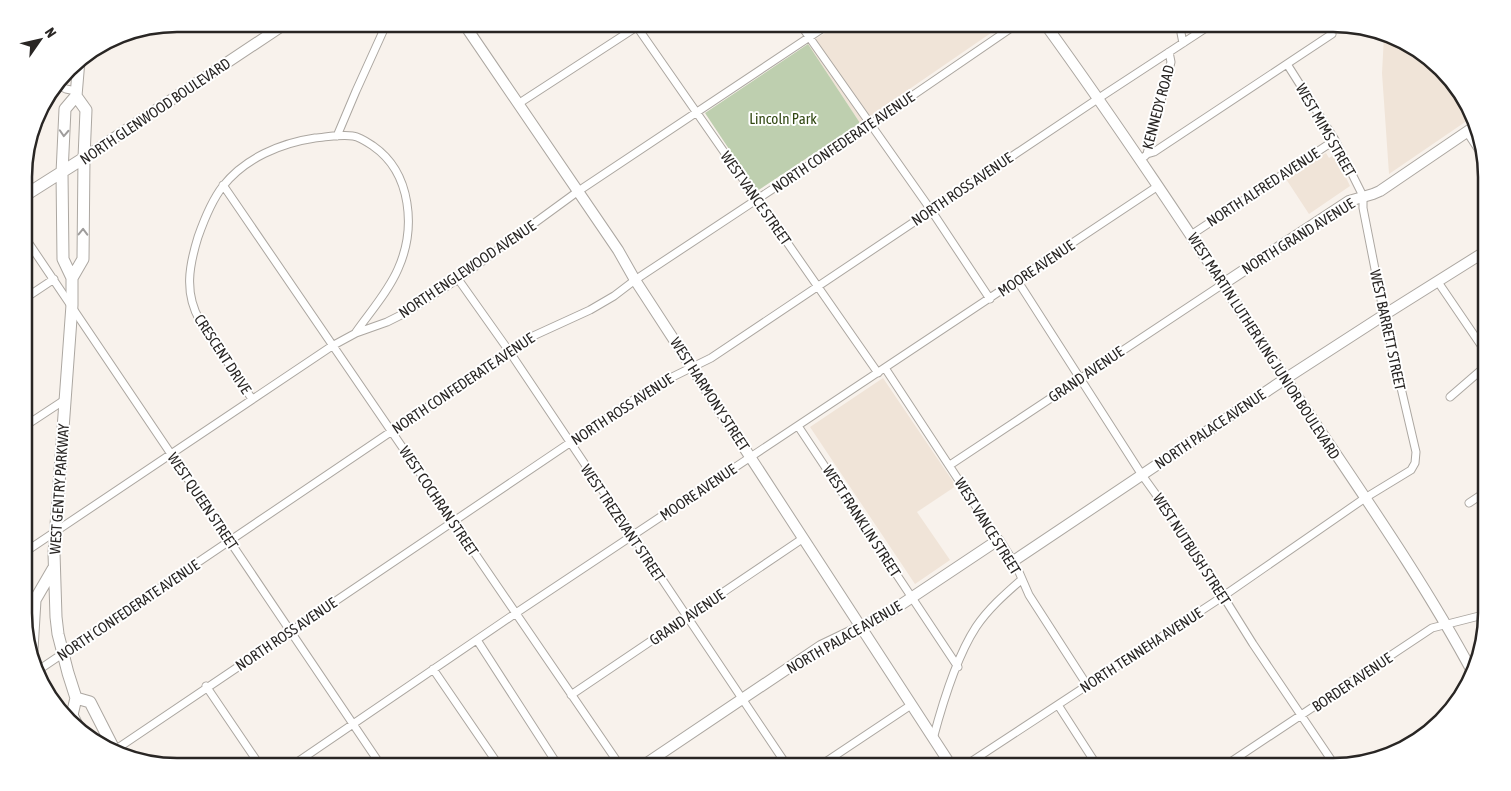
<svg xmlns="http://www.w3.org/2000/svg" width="1511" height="791" font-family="'Asap Condensed',sans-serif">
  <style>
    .built { fill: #f0e4d8 }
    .green { fill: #becfaf }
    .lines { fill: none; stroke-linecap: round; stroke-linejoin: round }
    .street-casing { stroke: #aca7a1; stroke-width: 9 }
    .secondary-casing { stroke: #aca7a1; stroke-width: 12 }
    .primary-casing { stroke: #aca7a1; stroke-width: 13 }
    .street { stroke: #fff; stroke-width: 7 }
    .secondary { stroke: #fff; stroke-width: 10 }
    .primary { stroke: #fff; stroke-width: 11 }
    .oneway { stroke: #9f9d9c }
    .labels { text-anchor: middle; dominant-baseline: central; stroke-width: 4; stroke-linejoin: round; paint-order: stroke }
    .street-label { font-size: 15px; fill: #292624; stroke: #fff }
    .park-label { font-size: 15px; fill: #324813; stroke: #fff }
    .rim { fill: none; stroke: #292624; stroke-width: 2.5 }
  </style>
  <rect width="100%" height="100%" fill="#f8f2ec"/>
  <path class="built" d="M839,24h165l-144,99 -52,-79z
    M1384,36l18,4 59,52 10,26 -82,56 -7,-101z
    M1326,153l3,5 6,-4 15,32 -41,28 -23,-35z
    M883,378l73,108 -39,26 33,48 -35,24 -105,-157z"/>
  <path class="green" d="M808,44l52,79 -103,68 -52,-78z"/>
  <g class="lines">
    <g class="street-casing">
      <path id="street" d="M635,24l243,349
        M800,24l131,186 59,89
        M1182,24l-1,9 2,10
        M58,85l8,4 10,2
        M518,104l123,-80
        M1467,132l19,29
        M337,136l19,-45 29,-64
        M1147,154l7,-2 178,-118
        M1145,156l2,-2 24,-92 -2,-10
        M223,185l398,582
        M1191,235l144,-95
        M24,236l358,531
        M458,279l51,72 279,416
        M1017,280l125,195 43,60 68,109 83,123
        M1438,282l49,72
        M24,299l30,-20
        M885,368l113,172
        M1450,397l37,-32
        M252,399l-52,-78c-16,-28 -11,-55 -2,-84 6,-17 14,-37 25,-51 22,-28 58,-43 92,-48 12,-1 26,-4 38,-2 7,1 14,6 20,10 39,27 43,83 25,123 -10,23 -28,43 -42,63
        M25,426l41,-27
        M798,426l160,241
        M950,465l273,-181
        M1469,503l18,-12
        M25,552l307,-206 24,-13 31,-11 18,-9 53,-34 119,-87 252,-168
        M1012,562l7,10 10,23 58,90
        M477,640l82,127
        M40,669l491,-332 59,-27 24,-14 21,-16 236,-156 146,-100
        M433,669l67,98
        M206,686l55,81
        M571,695l231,-156
        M1058,705l40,62
        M933,739c9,-34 24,-83 43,-112 12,-18 29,-33 45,-47
        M112,752l542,-366 57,-28 388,-260 113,-74
        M290,767l226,-154 642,-427
        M818,767l93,-62
        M963,767l259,-170 143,-99 46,-28 4,-7 1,-11 -32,-137 -21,-107v-12l-28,-56 -48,-76
        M1223,767l209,-139 55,-14"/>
    </g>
    <g class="secondary-casing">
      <path id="secondary" d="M464,24l154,226 17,30 317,487
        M1045,24c87,120 168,245 250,369 61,92 126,183 178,280
        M84,158l201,-134
        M1223,284l126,-83 24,-7 7,-3 94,-64
        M641,767l180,-121 50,-24 22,-12 105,-70 14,22 273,-183 99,-64 102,-64"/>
    </g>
    <g class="primary-casing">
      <path id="primary" d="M24,196l60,-38
        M72,278l11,-19 1,-101 2,-48 -10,-14
        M32,650l3,-50 18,-31
        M76,698l14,4 26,51
        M77,725l-5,-10 4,-17 -8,-25 -10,-39 -2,-17 -2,-64 18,-248v-27l-9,-19 -1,-86 3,-64 11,-13 3,-36"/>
    </g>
    <use href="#street" class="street"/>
    <use href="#secondary" class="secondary"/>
    <use href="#primary" class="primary"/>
  </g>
  <defs><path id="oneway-chevron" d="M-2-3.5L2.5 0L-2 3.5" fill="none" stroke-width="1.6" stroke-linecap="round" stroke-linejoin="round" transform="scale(1.25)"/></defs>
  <g class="oneway">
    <use href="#oneway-chevron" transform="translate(64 133) rotate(93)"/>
    <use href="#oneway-chevron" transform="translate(83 232) rotate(-89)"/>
  </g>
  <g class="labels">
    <g class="street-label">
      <text transform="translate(1158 107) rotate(-75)">KENNEDY ROAD</text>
      <text transform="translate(155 111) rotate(-34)">NORTH GLENWOOD BOULEVARD</text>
      <text transform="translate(1326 130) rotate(60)">WEST MIMS STREET</text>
      <text transform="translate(843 142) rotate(-34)">NORTH CONFEDERATE AVENUE</text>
      <text transform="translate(1263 187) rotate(-33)">NORTH ALFRED AVENUE</text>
      <text transform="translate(962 189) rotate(-34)">NORTH ROSS AVENUE</text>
      <text transform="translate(756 198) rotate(55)">WEST VANCE STREET</text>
      <text transform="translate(1298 236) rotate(-32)">NORTH GRAND AVENUE</text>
      <text transform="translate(1036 268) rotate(-34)">MOORE AVENUE</text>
      <text transform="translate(467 269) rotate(-34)">NORTH ENGLEWOOD AVENUE</text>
      <text transform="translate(1388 330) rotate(78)">WEST BARRETT STREET</text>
      <text transform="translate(1264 346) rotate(57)">WEST MARTIN LUTHER KING JUNIOR BOULEVARD</text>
      <text transform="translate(223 354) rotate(57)">CRESCENT DRIVE</text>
      <text transform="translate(1086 374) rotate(-34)">GRAND AVENUE</text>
      <text transform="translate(463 383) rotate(-34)">NORTH CONFEDERATE AVENUE</text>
      <text transform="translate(710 394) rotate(57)">WEST HARMONY STREET</text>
      <text transform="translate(622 409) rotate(-33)">NORTH ROSS AVENUE</text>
      <text transform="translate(1210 429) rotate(-34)">NORTH PALACE AVENUE</text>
      <text transform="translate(59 489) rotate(-86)">WEST GENTRY PARKWAY</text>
      <text transform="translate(698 492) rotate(-34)">MOORE AVENUE</text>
      <text transform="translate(203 501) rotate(56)">WEST QUEEN STREET</text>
      <text transform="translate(439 501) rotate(56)">WEST COCHRAN STREET</text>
      <text transform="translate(862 521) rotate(57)">WEST FRANKLIN STREET</text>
      <text transform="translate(623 523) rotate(56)">WEST TREZEVANT STREET</text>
      <text transform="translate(988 526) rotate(58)">WEST VANCE STREET</text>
      <text transform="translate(1192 549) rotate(57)">WEST NUTBUSH STREET</text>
      <text transform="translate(128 610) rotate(-34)">NORTH CONFEDERATE AVENUE</text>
      <text transform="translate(687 617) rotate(-34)">GRAND AVENUE</text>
      <text transform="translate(286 634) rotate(-34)">NORTH ROSS AVENUE</text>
      <text transform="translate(844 637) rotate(-30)">NORTH PALACE AVENUE</text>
      <text transform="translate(1141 650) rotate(-33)">NORTH TENNEHA AVENUE</text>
      <text transform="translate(1352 682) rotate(-34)">BORDER AVENUE</text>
    </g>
    <g class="park-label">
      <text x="783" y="118">Lincoln Park</text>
    </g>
  </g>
  <path d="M0 0H1511V791H0ZM177 32H1333A145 145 0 0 1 1478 177V613A145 145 0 0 1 1333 758H177A145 145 0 0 1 32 613V177A145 145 0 0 1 177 32Z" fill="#fff" fill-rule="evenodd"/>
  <path class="rim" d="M177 32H1333A145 145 0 0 1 1478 177V613A145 145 0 0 1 1333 758H177A145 145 0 0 1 32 613V177A145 145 0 0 1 177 32Z"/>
  <g transform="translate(40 40) rotate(56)" stroke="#ffffff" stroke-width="4" paint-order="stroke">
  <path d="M0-4L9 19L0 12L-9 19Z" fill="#292624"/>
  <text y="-8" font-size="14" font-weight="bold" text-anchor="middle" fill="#292624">N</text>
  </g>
</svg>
